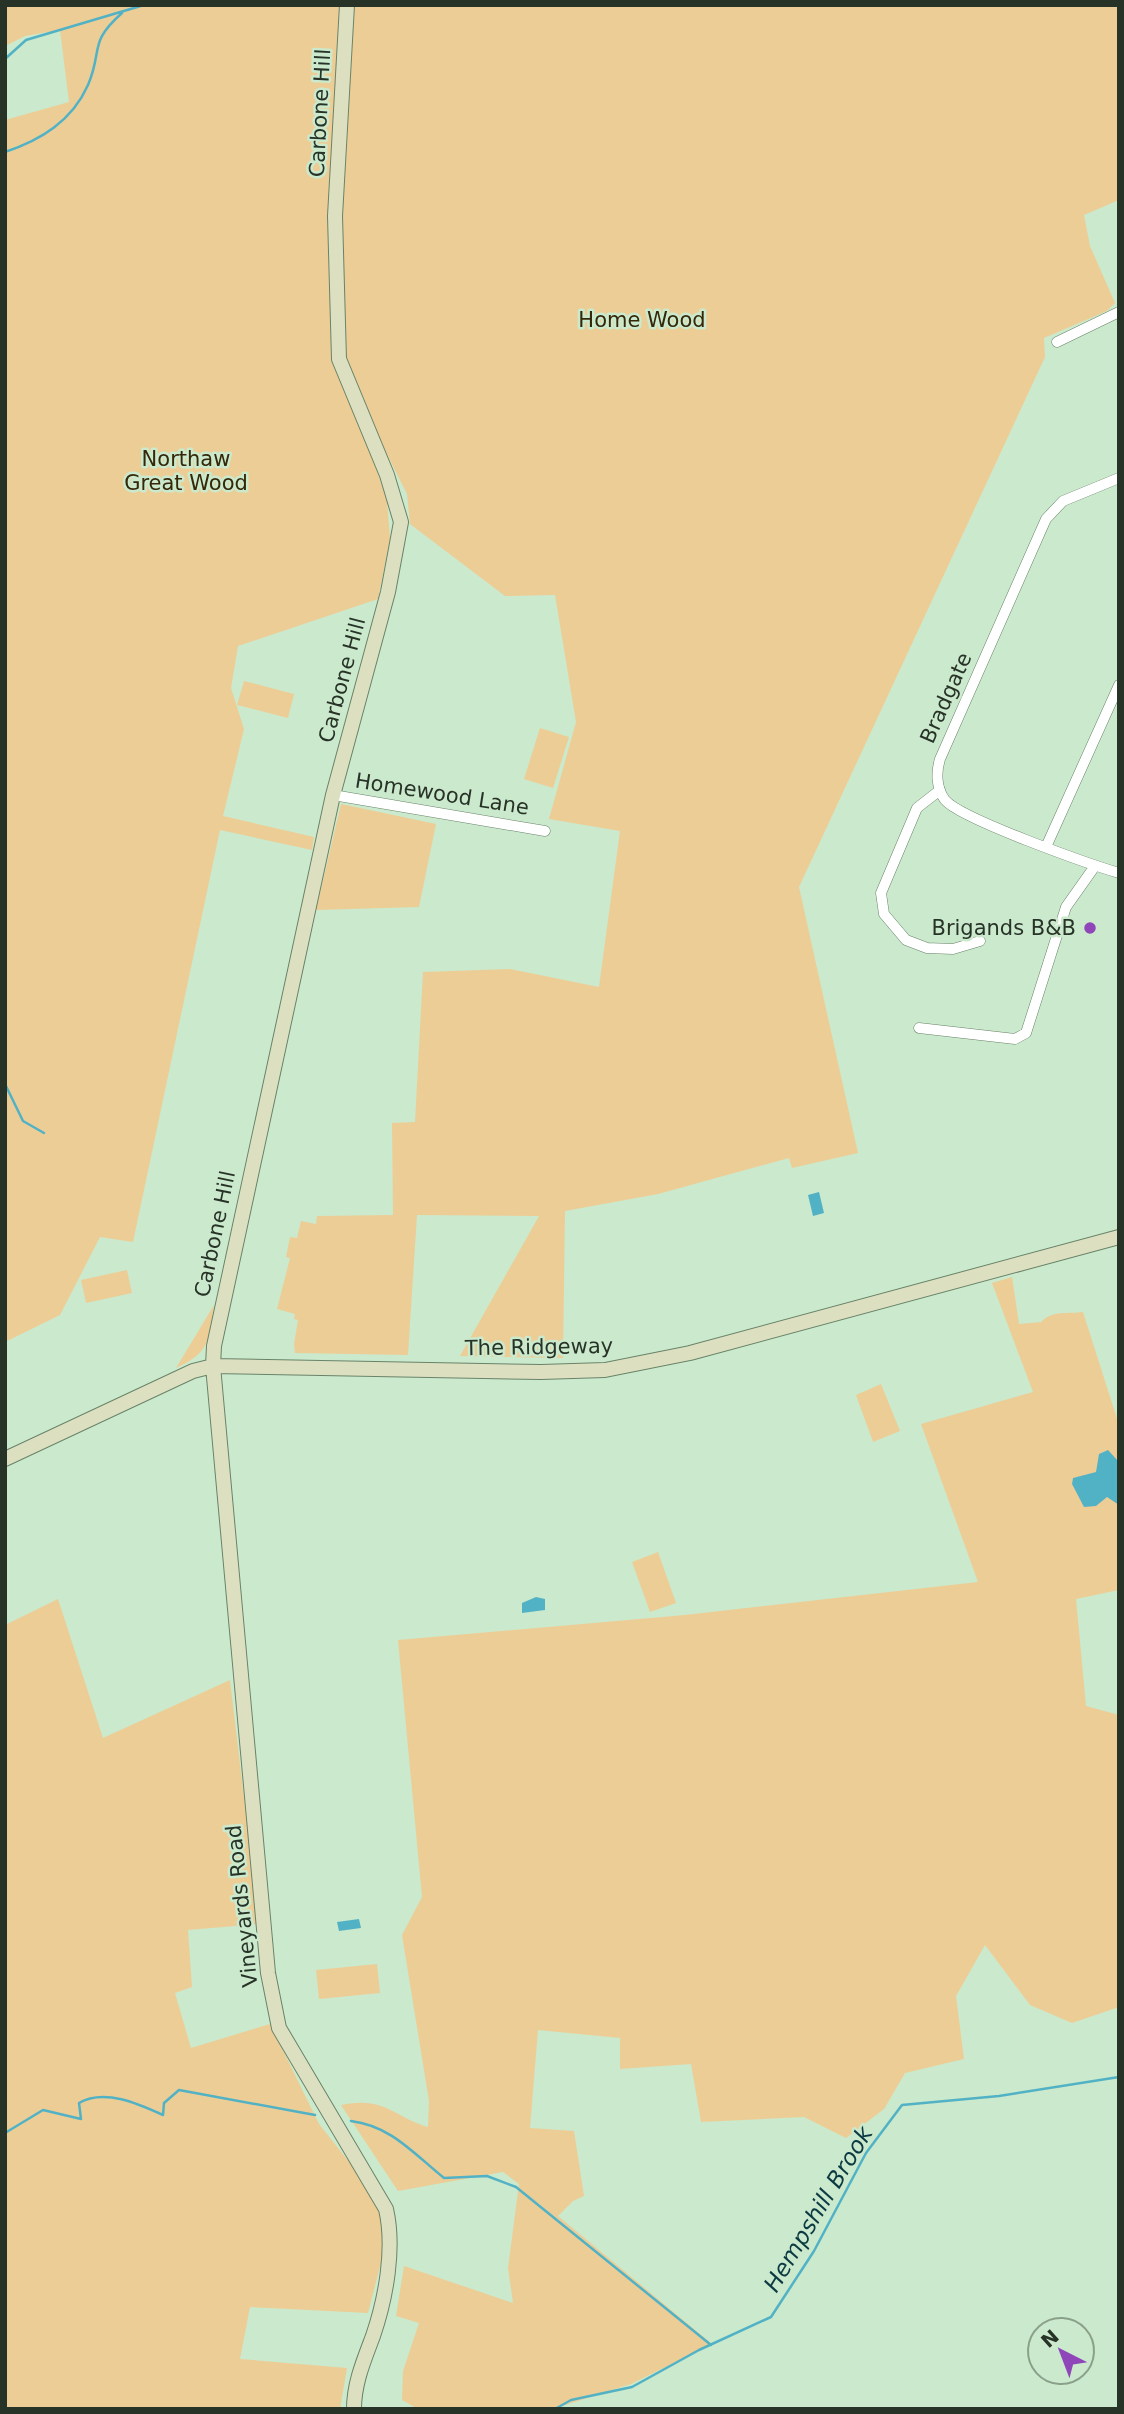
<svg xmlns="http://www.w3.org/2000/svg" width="1124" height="2414" font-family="'DejaVu Sans',sans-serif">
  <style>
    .green { fill: #edcd96 }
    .water { fill: #52b2c5 }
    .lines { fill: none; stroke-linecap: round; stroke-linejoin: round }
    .stream { stroke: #52b2c5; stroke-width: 2.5 }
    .street-casing { stroke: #688369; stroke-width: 11 }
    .secondary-casing { stroke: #688369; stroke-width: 16 }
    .street { stroke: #fff; stroke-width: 10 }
    .secondary { stroke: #dde0c0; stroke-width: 14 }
    .poi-dot { fill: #8e46b9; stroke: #cbe9cc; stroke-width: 2.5 }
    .labels { text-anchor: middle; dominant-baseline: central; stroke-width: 5; stroke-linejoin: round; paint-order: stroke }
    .street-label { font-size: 21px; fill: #283328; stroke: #cbe9cc }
    .park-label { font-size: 21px; fill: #362708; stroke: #cbe9cc }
    .poi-label { font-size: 21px; fill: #283328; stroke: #cbe9cc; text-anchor: end }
    .water-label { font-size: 23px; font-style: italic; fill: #0b3a42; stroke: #cbe9cc }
  </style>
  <rect width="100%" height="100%" fill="#cbe9cc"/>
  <path class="green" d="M5,5h1114v195l-35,15 6,31 25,57 -8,8 -63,27 1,19 -246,530 59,266 -66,15 -3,-10 -131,36 -93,17 -2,147 -103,-2 79,-140 -122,-1 -9,140 -113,-2 -1,-9 4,-24 -4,-1 1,-5 -18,-5 13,-51 -4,-1 4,-20 7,1 4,-17 15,3 1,-8 76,-1 -1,-92 23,-1 8,-150 87,-3 89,18 21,-156 -71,-12 27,-97 -21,-127 -50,1 -95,-72 -3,-30 -65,-129 45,136 3,37 -12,61 -140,47 -7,42 13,41 -21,87 91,21 -2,13 -92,-20 -87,412 -33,-5 -40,78 -55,27v-1222l64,-18 -9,-72 -35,6 -20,10z
    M244,681l50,13 -6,24 -51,-13z
    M540,728l29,9 -16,51 -29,-9z
    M341,804l95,20 -17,83 -103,3z
    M127,1270l5,23 -46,10 -5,-23z
    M1012,1277l7,47 22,-2c11,-12 28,-8 42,-10l36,113v165l-43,9 10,107 33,9v292l-47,16 -42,-18 -45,-60 -29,51 8,63 -59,14 -21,36 -38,29 -42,-21 -103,5 -10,-58 -71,5v-31l-82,-8 -8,98 44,3 10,65 -11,5 -15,15 154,128 -81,40 -78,25h-135l-16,-9 1,-29 16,-48 -23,-7 8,-50 109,37 -5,-35 11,-84 -16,-12 -105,19 -57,-86c44,-9 49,10 87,22l1,-26 -27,-166 20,-38 -24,-257 287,-25 293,-33 -57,-158 112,-32 -41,-109z
    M214,1305c-6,36 -3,47 -38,63z
    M881,1384l19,47 -27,11 -17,-47z
    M658,1552l18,51 -26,9 -18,-50z
    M58,1599l45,139 127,-58 29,244 -71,6 4,57 -17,6 16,55 79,-24 49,100 46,58 19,41v28l-16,62 -118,-6 -10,52 107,9 -7,41h-335v-784z
    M377,1964l3,29 -61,6 -3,-29z"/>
  <path class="water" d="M819,1192l5,21 -11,3 -5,-21z
    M1108,1450l10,11 1,44 -12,-8 -11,9 -12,1 -12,-23 1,-6 23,-6 3,-18z
    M536,1597l9,2v11l-23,3v-10z
    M359,1919l2,9 -22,3 -2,-9z"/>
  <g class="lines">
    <path class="stream" d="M5,59l21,-19 118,-35
      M5,152c36,-12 67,-31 83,-67 15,-35 0,-42 34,-72
      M5,1084l18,37 21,12
      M351,2121c40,5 62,32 93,57l43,-2 29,11 195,158
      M5,2133l38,-23 38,9 -2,-16c25,-15 60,1 84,12l1,-12 15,-13 136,25
      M555,2409l16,-9 61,-13 67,-37 72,-33 43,-66 52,-98 36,-48 97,-9 120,-19"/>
    <g class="street-casing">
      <path id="street" d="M1057,342l62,-30
        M1119,478l-56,23 -17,18 -106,240c-4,13 -4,29 5,41 16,19 144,64 174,73
        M940,790l-23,18 -36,85 3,21 22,26 21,8 26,1 27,-8
        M333,795l212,36
        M1046,847l73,-162
        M919,1028l96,11 11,-6 40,-126 29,-41"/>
    </g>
    <g class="secondary-casing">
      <path id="secondary" d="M347,5l-12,211 4,143 48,116 14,47 -13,70 -55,203 -119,551 -1,20 55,607 11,55 107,181c9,39 0,89 -13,127 -9,24 -19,47 -19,73
        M5,1459l188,-88 20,-5 328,6 64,-2 85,-17 429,-116"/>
    </g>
    <use href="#street" class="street"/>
    <use href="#secondary" class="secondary"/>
  </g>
  <circle class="poi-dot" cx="1090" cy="928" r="7"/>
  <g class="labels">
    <g class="street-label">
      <text transform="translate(320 113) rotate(-87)">Carbone Hill</text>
      <text transform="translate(342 680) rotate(-75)">Carbone Hill</text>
      <text transform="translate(946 698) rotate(-66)">Bradgate</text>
      <text transform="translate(442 794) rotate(9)">Homewood Lane</text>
      <text transform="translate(215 1234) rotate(-78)">Carbone Hill</text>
      <text transform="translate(539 1347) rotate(-1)">The Ridgeway</text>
      <text transform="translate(242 1906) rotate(-96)">Vineyards Road</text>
    </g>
    <g class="park-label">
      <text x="642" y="320">Home Wood</text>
      <text x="186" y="459">Northaw<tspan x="186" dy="24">Great Wood</tspan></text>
    </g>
    <g class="poi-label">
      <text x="1076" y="928">Brigands B&amp;B</text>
    </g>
    <g class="water-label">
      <text transform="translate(818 2209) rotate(-59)">Hempshill Brook</text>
    </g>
  </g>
  <rect width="1124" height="2414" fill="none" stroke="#283328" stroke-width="14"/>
  <g transform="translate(1061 2351) rotate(318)"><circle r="33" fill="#cbe9cc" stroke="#8aa08a" stroke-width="2"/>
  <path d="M0-5L12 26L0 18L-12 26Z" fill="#8e46b9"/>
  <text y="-10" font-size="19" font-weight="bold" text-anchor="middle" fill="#283328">N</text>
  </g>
</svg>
